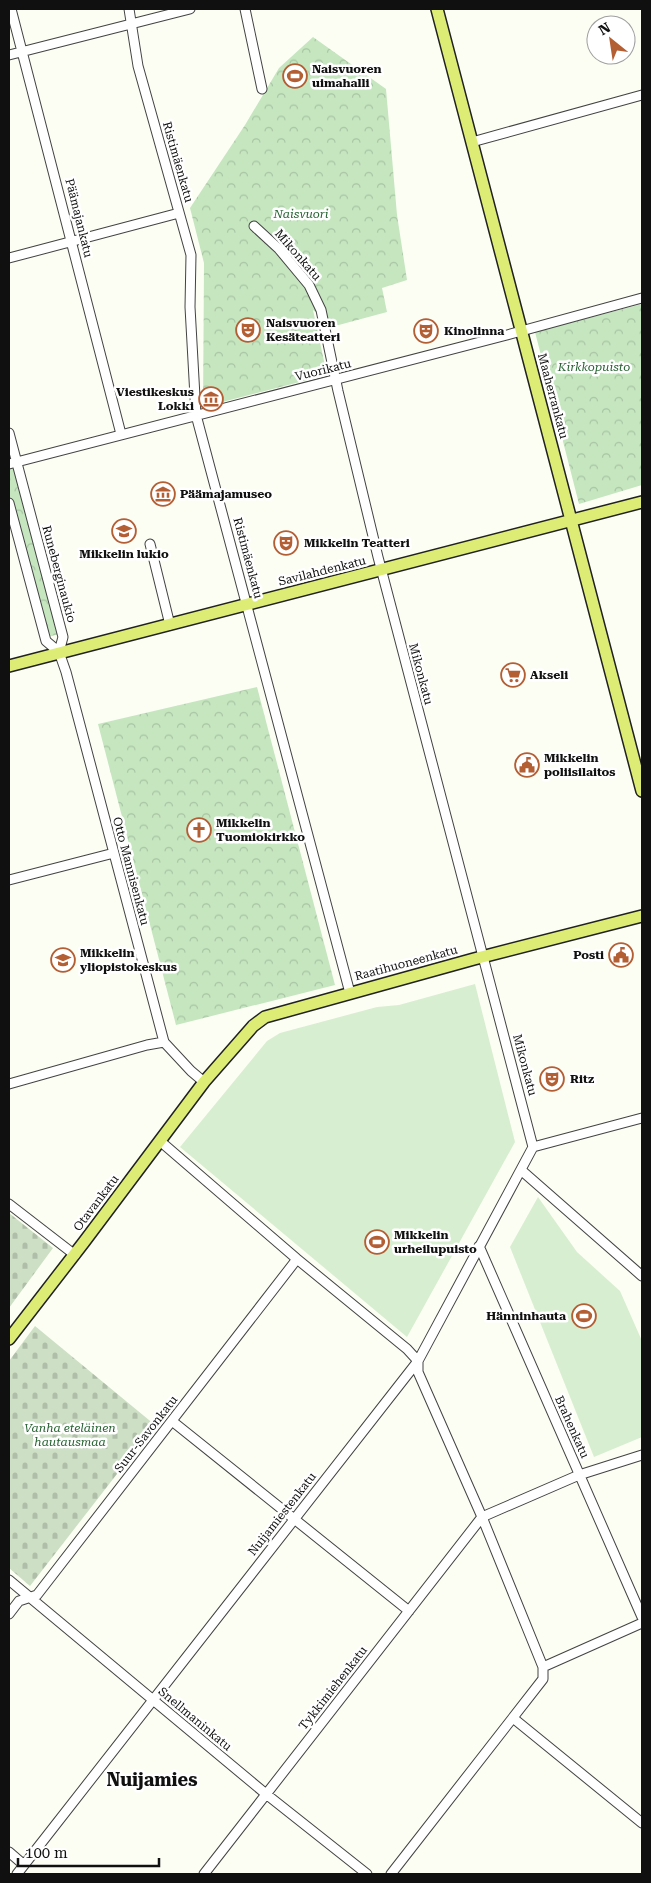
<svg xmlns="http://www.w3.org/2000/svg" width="651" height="1883" font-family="'Roboto Serif',serif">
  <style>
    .cemetery { fill: url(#cemetery-stones) }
    .park { fill: url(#park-crowns) }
    .pitch { fill: #d8eed0 }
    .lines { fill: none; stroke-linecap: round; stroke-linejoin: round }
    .minor-casing { stroke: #434343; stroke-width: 11 }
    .major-casing { stroke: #212121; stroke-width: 14 }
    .minor { stroke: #fff; stroke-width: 9 }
    .major { stroke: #dcec75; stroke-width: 11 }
    .labels { text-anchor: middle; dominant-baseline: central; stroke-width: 5; stroke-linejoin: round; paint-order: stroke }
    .poi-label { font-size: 12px; font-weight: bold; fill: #101010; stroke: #fff; text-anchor: start }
    .street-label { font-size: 12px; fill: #101010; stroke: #fff }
    .park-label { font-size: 12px; font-style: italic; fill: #256230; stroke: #fff }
    .district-label { font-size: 18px; font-weight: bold; fill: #101010; stroke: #fff }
  </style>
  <defs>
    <pattern id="cemetery-stones" width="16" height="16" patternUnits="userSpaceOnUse" patternTransform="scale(1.25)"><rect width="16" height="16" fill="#cddfc5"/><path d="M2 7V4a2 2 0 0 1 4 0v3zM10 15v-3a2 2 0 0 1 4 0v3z" fill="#afbea8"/></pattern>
    <pattern id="park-crowns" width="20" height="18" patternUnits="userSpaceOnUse" patternTransform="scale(1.25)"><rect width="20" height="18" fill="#c5e6bf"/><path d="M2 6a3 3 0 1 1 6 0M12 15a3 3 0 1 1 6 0" fill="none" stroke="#a8c4a3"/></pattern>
  </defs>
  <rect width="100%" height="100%" fill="#fcfef4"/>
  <path class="cemetery" d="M9,1213l44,35 -44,60z
    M35,1326l120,99 -125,161 -21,-18v-207z"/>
  <path class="park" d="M313,37l73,52 11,126 10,65 -25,8 5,24 -52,14 -22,-16 14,65 -124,32 1,-144 -14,-55 55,-83 34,-57z
    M642,304v181l-63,19 -44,-172z
    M15,464l45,170 -13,3 -38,-143v-28z
    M257,687l78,298 -159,40 -78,-301z"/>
  <path class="pitch" d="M475,984l40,158 -108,195 -227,-190 87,-106 13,-8 97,-26 22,-2z
    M538,1197l39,55 43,39 22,50v96l-48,20 -84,-210z"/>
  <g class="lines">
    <g class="minor-casing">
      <path id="minor" d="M11,9l110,425
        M129,9l9,57 53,189 -1,52 6,108 154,578
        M245,9l17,80
        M9,55l181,-46
        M472,142l170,-47
        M254,226l25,23 30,36 12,25 17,81 40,166 155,590
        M9,258l170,-45
        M9,433l54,204 -4,15
        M9,464l498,-129 135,-37
        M9,503l37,138 13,11 7,20 98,370 27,29 13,11
        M150,544l20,81
        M9,880l105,-27
        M9,1084l138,-39 17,-3
        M160,1141l137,118 110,90 11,12
        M533,1147l109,-29
        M521,1170l121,106
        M9,1204l66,51
        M479,1246l163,371
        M172,1421l237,190
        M9,1580l257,214 101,80
        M9,1614l10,-13 18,-6 260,-336
        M543,1667l99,-44
        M513,1718l129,105
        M9,1852l15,13
        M17,1874l401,-513 115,-214
        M204,1874l278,-357 97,-42 63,-20
        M391,1874l152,-195v-12l-61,-150 -64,-145v-11"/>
    </g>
    <g class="major-casing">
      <path id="major" d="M437,9l205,782
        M9,666l633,-164
        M9,1339l75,-97 120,-160 49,-56 12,-9 209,-58 168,-43"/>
    </g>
    <use href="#minor" class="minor"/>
    <use href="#major" class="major"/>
  </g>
  <defs>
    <g id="stadium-ring" transform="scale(1.25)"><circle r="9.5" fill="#fff" stroke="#b45e34" stroke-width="1.5"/><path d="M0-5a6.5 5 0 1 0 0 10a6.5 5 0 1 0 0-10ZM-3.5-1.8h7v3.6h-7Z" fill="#b45e34"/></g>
    <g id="theatre-ring" transform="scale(1.25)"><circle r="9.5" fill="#fff" stroke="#b45e34" stroke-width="1.5"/><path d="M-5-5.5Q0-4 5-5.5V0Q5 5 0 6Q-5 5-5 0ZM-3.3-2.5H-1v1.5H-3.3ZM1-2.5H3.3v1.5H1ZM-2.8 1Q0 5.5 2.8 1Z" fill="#b45e34"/></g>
    <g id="museum-ring" transform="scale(1.25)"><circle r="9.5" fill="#fff" stroke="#b45e34" stroke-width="1.5"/><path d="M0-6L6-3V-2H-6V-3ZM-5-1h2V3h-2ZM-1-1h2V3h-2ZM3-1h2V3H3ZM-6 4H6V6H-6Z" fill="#b45e34"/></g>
    <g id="school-ring" transform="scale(1.25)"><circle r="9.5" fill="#fff" stroke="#b45e34" stroke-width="1.5"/><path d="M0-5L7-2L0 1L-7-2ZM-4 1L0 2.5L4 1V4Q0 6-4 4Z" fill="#b45e34"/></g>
    <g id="supermarket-ring" transform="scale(1.25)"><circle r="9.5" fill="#fff" stroke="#b45e34" stroke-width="1.5"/><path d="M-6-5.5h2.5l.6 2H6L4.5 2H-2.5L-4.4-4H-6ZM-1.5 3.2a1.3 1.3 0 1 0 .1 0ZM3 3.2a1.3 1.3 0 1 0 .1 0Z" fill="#b45e34"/></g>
    <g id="civic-ring" transform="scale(1.25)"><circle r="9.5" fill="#fff" stroke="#b45e34" stroke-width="1.5"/><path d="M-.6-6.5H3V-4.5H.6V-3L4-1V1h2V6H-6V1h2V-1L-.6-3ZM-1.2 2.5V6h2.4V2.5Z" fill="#b45e34"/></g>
    <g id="church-ring" transform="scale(1.25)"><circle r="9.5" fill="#fff" stroke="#b45e34" stroke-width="1.5"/><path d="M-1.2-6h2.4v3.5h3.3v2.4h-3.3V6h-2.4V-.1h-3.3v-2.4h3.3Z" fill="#b45e34"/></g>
    <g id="university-ring" transform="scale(1.25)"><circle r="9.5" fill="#fff" stroke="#b45e34" stroke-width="1.5"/><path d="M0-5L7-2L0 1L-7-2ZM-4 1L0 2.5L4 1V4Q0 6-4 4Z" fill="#b45e34"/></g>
  </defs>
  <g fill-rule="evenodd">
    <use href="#stadium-ring" x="295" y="76"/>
    <use href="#theatre-ring" x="248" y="330"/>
    <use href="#theatre-ring" x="426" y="331"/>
    <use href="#museum-ring" x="211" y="399"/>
    <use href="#museum-ring" x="163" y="494"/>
    <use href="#school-ring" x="124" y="531"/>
    <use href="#theatre-ring" x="286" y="543"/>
    <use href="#supermarket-ring" x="513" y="675"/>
    <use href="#civic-ring" x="527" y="765"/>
    <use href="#church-ring" x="199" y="830"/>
    <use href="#civic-ring" x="621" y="955"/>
    <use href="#university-ring" x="63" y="960"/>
    <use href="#theatre-ring" x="552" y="1079"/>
    <use href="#stadium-ring" x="377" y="1242"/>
    <use href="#stadium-ring" x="584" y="1316"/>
  </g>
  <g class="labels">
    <g class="poi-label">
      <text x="312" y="69">Naisvuoren<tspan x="312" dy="14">uimahalli</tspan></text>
      <text x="266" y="323">Naisvuoren<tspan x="266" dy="14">Kesäteatteri</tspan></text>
      <text x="444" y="331">Kinolinna</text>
      <text x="194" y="392" text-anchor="end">Viestikeskus<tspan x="194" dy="14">Lokki</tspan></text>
      <text x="180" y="494">Päämajamuseo</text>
      <text x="304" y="543">Mikkelin Teatteri</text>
      <text x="124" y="554" text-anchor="middle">Mikkelin lukio</text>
      <text x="530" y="675">Akseli</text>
      <text x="544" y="758">Mikkelin<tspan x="544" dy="14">poliisilaitos</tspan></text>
      <text x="216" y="823">Mikkelin<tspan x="216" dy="14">Tuomiokirkko</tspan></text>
      <text x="80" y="953">Mikkelin<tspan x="80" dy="14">yliopistokeskus</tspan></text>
      <text x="604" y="955" text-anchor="end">Posti</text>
      <text x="570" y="1079">Ritz</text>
      <text x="394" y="1235">Mikkelin<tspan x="394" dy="14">urheilupuisto</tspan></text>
      <text x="566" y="1316" text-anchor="end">Hänninhauta</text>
    </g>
    <g class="street-label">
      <text transform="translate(178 162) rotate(74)">Ristimäenkatu</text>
      <text transform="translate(79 218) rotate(76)">Päämajankatu</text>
      <text transform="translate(298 255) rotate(49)">Mikonkatu</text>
      <text transform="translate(323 370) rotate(-14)">Vuorikatu</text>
      <text transform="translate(553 396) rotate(75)">Maaherrankatu</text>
      <text transform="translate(248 558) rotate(75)">Ristimäenkatu</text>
      <text transform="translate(322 571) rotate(-14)">Savilahdenkatu</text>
      <text transform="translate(59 574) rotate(75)">Runeberginaukio</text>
      <text transform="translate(421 674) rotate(75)">Mikonkatu</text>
      <text transform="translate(131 871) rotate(75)">Otto Mannisenkatu</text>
      <text transform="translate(406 963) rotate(-15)">Raatihuoneenkatu</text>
      <text transform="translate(525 1065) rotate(75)">Mikonkatu</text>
      <text transform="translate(96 1203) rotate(-53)">Otavankatu</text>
      <text transform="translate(572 1427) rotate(66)">Brahenkatu</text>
      <text transform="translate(146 1434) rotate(-52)">Suur-Savonkatu</text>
      <text transform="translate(282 1514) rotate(-52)">Nuijamiestenkatu</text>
      <text transform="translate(333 1688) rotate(-52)">Tykkimiehenkatu</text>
      <text transform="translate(195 1719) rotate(40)">Snellmaninkatu</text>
    </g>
    <g class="park-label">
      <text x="301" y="214">Naisvuori</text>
      <text x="594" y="367">Kirkkopuisto</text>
      <text x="70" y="1428">Vanha eteläinen<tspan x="70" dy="14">hautausmaa</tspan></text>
    </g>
    <g class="district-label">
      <text x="152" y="1779">Nuijamies</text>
    </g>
  </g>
  <rect width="651" height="1883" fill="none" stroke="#101010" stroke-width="20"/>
  <g transform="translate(611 40) rotate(330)"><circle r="24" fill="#ffffff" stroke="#9f9f9f"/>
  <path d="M0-4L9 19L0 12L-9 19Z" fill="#b45e34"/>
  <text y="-8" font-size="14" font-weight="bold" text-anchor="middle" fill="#101010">N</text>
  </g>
  <path d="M18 1858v8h141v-8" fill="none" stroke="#101010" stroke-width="2.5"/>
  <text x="25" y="1858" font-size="15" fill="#101010" stroke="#ffffff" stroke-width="4" paint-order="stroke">100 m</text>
</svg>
